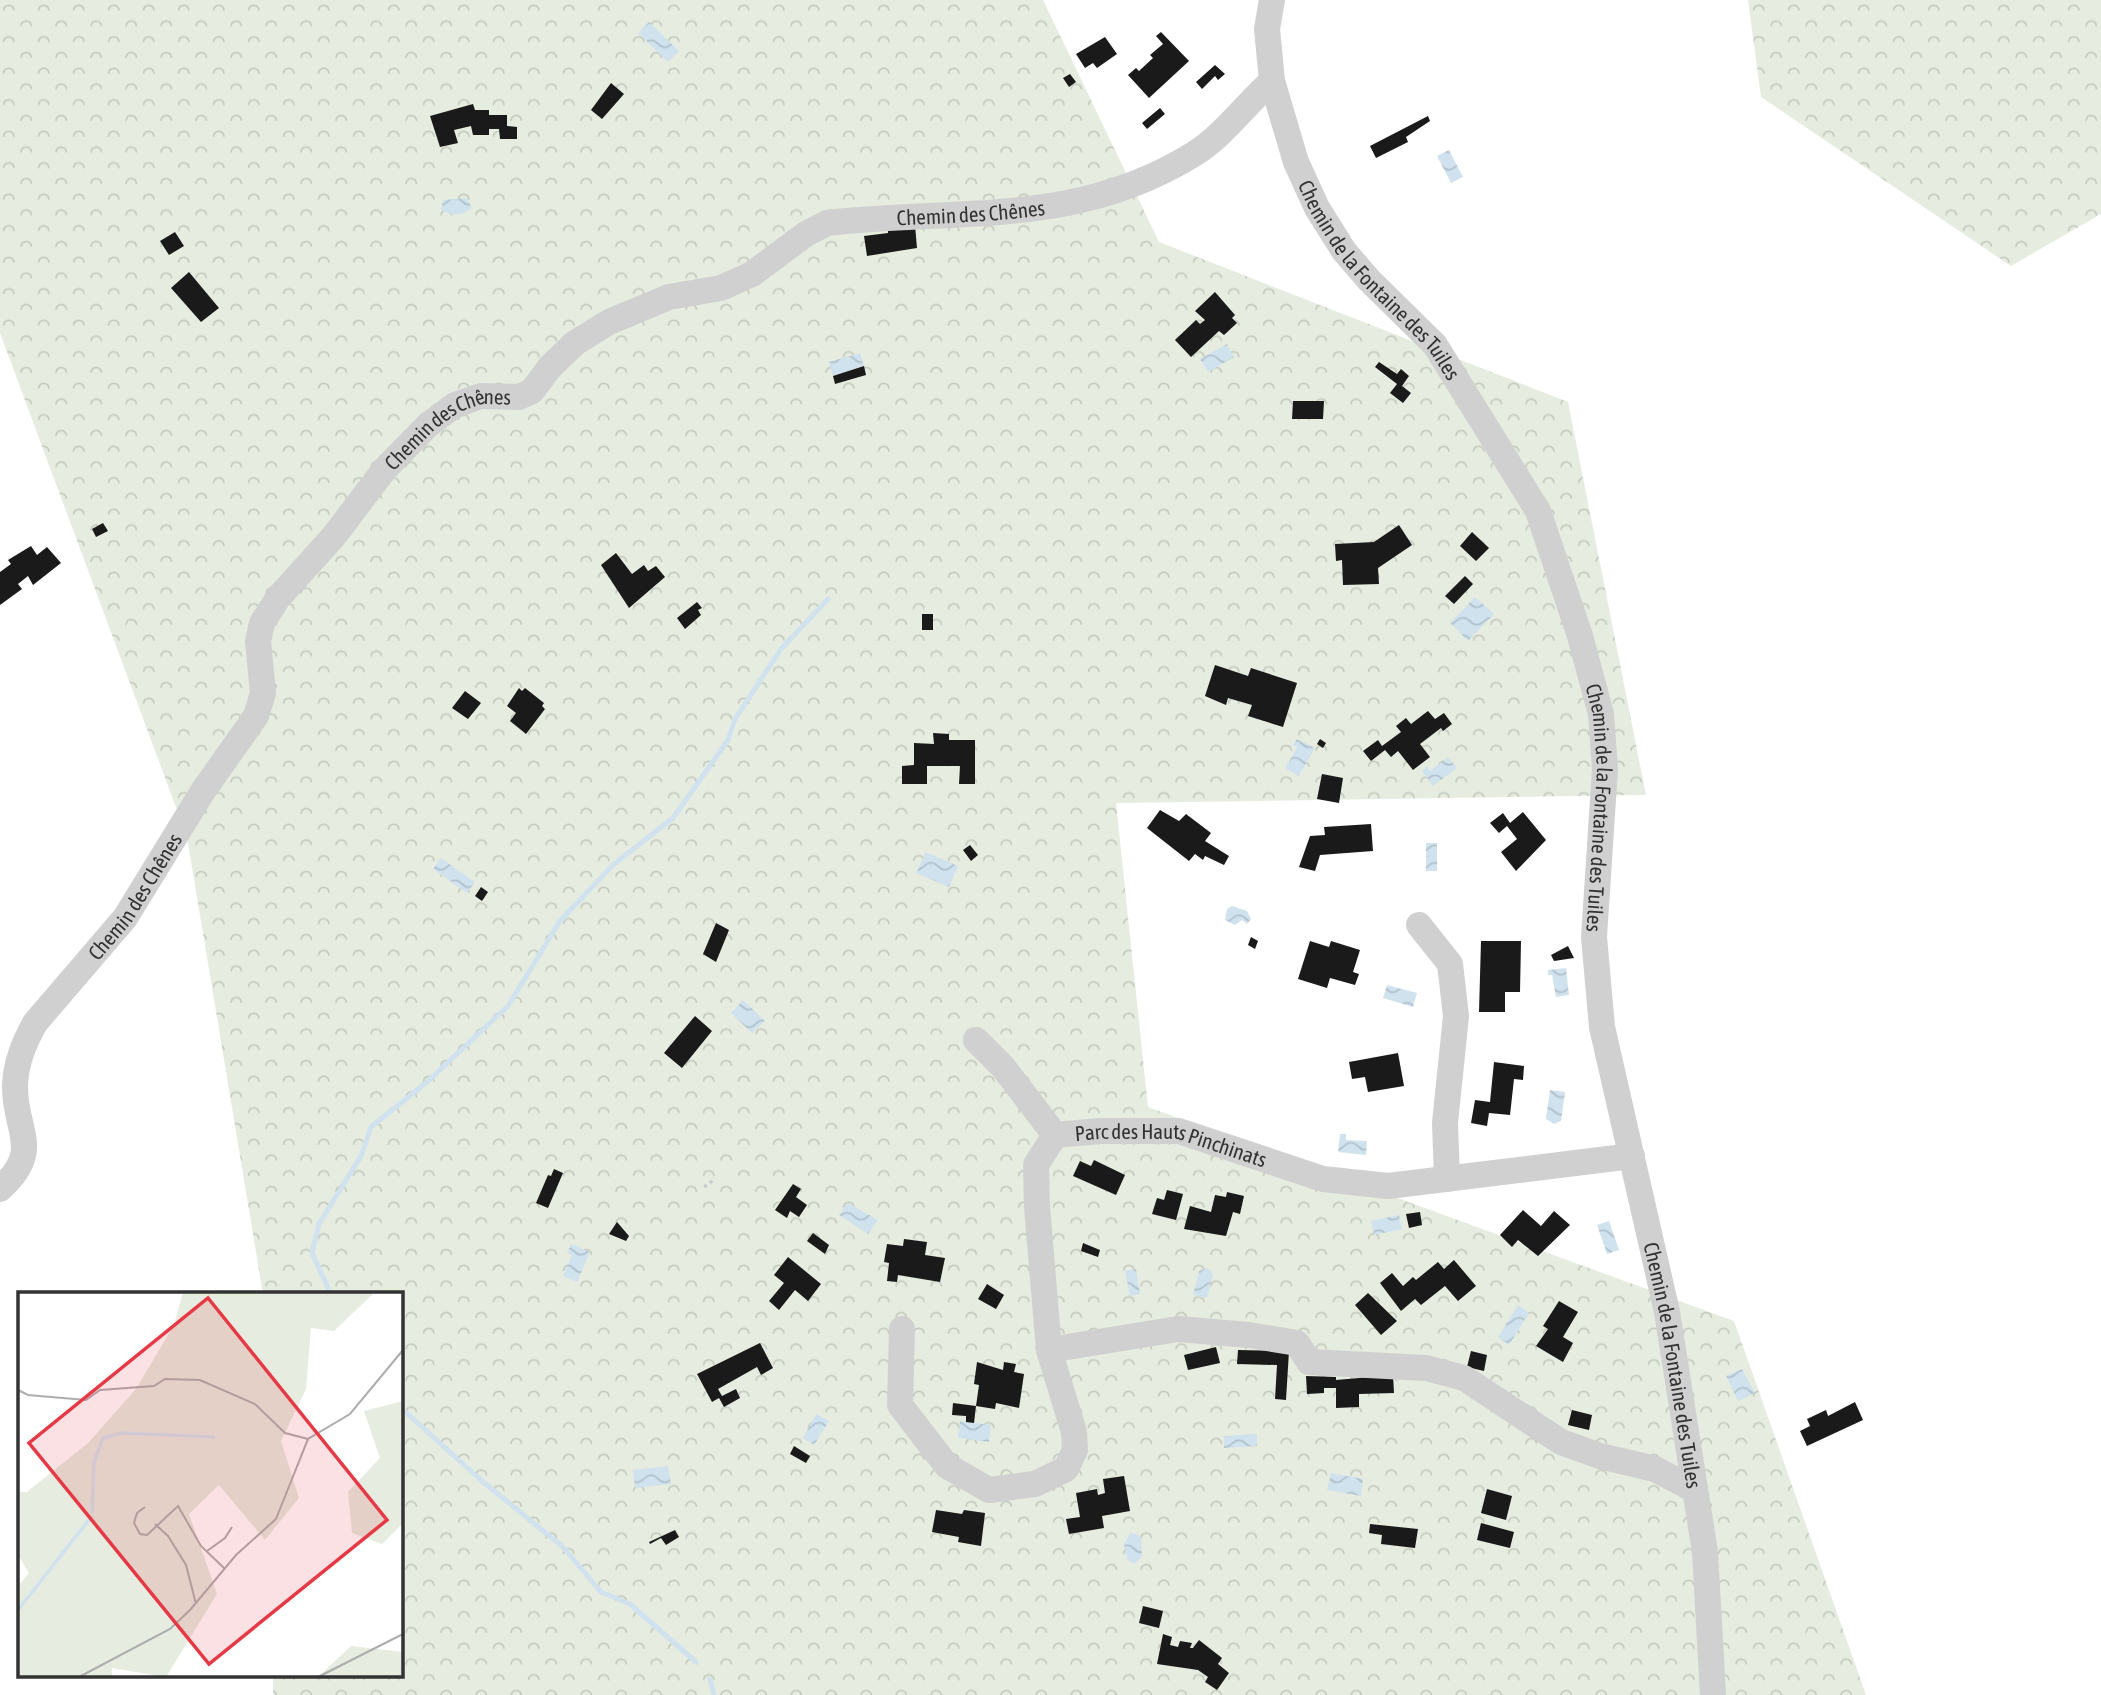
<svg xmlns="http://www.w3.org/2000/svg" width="2101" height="1695" font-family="'Asap Condensed',sans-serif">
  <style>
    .forest { fill: url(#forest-crowns) }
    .water { fill: url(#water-waves) }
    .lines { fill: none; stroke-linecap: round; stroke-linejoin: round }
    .stream { stroke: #cfe2ee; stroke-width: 5 }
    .building { fill: #1a1a1a }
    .path { stroke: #cdcdcd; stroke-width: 3.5; stroke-dasharray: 3.5 3.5; stroke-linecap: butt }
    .minor { stroke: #d0d0d0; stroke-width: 26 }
    .labels { text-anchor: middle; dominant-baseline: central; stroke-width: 7; stroke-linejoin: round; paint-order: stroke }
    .street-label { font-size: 21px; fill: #333; stroke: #fff }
    .inset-river { fill: none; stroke: #cfe2ee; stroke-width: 3.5 }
    .inset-road { fill: none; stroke: #adadad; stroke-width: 2 }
    .view { fill: #e63946; fill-opacity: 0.15; stroke: #e63946; stroke-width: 3.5 }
    .inset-edge { fill: none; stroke: #333; stroke-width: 3.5 }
  </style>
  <defs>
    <pattern id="forest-crowns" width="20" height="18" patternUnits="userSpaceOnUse" patternTransform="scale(1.75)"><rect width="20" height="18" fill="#e6ecdf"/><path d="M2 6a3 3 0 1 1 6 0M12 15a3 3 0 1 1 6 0" fill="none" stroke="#c6cbc0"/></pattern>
    <pattern id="water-waves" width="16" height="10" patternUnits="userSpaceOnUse" patternTransform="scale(1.75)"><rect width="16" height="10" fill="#cfe2ee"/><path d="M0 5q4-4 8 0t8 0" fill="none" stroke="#b2c2cd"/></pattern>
  </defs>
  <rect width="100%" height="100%" fill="#fff"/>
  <path class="forest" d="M0,0h1043l116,242 409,160 78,393 -530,8 32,304 586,214 132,374h-1593v-19h128v-382h-138l-76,-457 -187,-504z
    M1748,0h353v214l-90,52 -250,-169z"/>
  <path class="water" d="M649,22l30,29 -11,11 -30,-29z
    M1449,150l14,27 -12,6 -14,-27z
    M467,198l5,10c-10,8 -20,8 -31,2l2,-10z
    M1227,344l7,13 -26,15 -8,-13z
    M860,353l4,13 -31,10 -4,-14z
    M1475,597l19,17 -26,27 -18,-18z
    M1297,739l18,9 -16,28 -14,-8 12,-20 -4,-3z
    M1448,757l9,11 -24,18 -11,-15 5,-5 3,5z
    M1426,843h11v28h-11z
    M926,852l32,14 -9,21 -33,-14z
    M441,858l34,24 -8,11 -34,-24z
    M1232,906l15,5 4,8 -4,5 -5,-4 -7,5 -10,-5 2,-11z
    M1566,968l3,27 -13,2 -4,-22h-4v-5z
    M1387,985l30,8 -4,14 -30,-9z
    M743,1000l22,21 -13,12 -21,-20z
    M1550,1090l15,2 -4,29 -7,3 -8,-5z
    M1340,1134h6v6l21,1 -1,14 -28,-3z
    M848,1203l30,17 -10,14 -29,-19z
    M1399,1215l3,14 -28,6 -3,-14z
    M1609,1221l10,29 -12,4 -10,-29z
    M571,1244l19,8 -13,30 -14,-6 9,-21 -5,-2z
    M1207,1268l6,6 -6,24 -14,-3 6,-24z
    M1136,1269l4,25 -10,2 -5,-25z
    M1518,1305l11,8 -20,32 -11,-8z
    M1742,1369l13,24 -17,8 -12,-25z
    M816,1414l13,7 -15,24 -11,-7z
    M960,1421l31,4 -2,17 -31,-4z
    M1257,1434v12l-33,2v-12z
    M668,1466l3,18 -36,4 -2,-18z
    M1331,1473l32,6 -2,17 -34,-6z
    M1131,1532l10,5 1,20 -8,7 -7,-5 -3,-15z"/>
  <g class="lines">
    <path class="stream" d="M331,1294l-19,-41 7,-29 42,-68 10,-29 56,-45 81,-76 52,-85 53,-56 60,-47 55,-78 7,-21 46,-70 47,-50
      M401,1408l81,73 81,66 38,45 29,12 66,58
      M710,1679l4,16"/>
  </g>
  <path class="building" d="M1161,32l28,29 -40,37 -21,-23 8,-7 3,3 14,-13 -3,-3 13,-11 -7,-8z
    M1105,37l12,17 -20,14 -4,-5 -8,5 -9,-14z
    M1215,65l10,9 -7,6 -3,-4 -13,13 -6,-7z
    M1070,74l6,8 -7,5 -6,-9z
    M611,83l13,11 -22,25 -11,-9z
    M473,104l2,6h14v5h18v11l10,1v12h-17l-1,-10h-10v6h-16l-2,-9 -17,4 4,13 -18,4 -10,-31z
    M1160,108l5,6 -18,15 -5,-6z
    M1428,116l2,5 -24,16 2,5 -32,16 -6,-12z
    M915,225l2,23 -50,8 -3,-20 24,-3v-5z
    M175,232l9,14 -15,9 -9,-14z
    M189,272l30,36 -18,14 -30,-34z
    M1215,292l20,23 -3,3 5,5 -13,12 -5,-4 -28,26 -16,-17 21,-20 4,4 5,-4 -10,-9z
    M1379,362l18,12 4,-5 8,7 -7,10 9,7 -8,10 -13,-10 7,-9 -22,-17z
    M864,366l2,9 -31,9 -2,-8z
    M1293,401h31l-1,18h-31z
    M103,523l5,8 -12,6 -4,-8z
    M1399,525l13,20 -34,23 1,16 -36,1 -1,-25 -6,1 -1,-17 39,-2z
    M1472,532l17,16 -13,13 -16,-15z
    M31,546l6,9 10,-8 14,16 -28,22 -5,-9 -10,8 4,5 -22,16v-33l11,-8 -3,-4z
    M616,553l16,21 12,-9 4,6 8,-5 9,11 -36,31 -28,-43z
    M1465,576l8,8 -19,20 -9,-8z
    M697,602l5,6 -4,2 3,5 -16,14 -8,-11z
    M922,614h11v16h-11z
    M1215,665l33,11 3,-8 46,15 -14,44 -35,-11 4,-11 -24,-7 -2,7 -21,-9z
    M519,688l3,3 3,-3 19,15 -2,3 3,3 -19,25 -16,-13 6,-8 -9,-7z
    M465,691l16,12 -13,16 -16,-11z
    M1428,711l7,8 9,-6 8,11 -9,7 -2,-3 -21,16 10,13 -17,13 -15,-19 -7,6 -6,-7 -14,11 -8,-10 15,-11 4,6 19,-14 -5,-6 10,-8 5,6z
    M933,733l16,1v6h26v44h-16l1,-18h-33v18h-25v-18l12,-1v-22l20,1z
    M1320,739l6,4 -3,5 -6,-4z
    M1322,774l21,4 -4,25 -22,-4z
    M1160,810l19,11 7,-7 25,19 -6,8 24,15 -5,9 -19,-9 -2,4 -8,-6 -6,7 -42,-33z
    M1523,812l23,28 -30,31 -15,-19 16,-13 -10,-13 -8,7 -9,-10 13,-10 7,10z
    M1371,824l2,27 -53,4 -5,16 -16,-4 11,-31 15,-1 -1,-8z
    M970,845l8,10 -7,6 -8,-11z
    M481,887l7,5 -6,9 -7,-5z
    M716,923l13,7 -13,32 -13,-8z
    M1251,937l7,4 -3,8 -7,-4z
    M1310,941l19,6 2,-6 29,9 -7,22 6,2 -4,11 -25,-7 -3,10 -29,-9z
    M1481,941h40l-1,51h-15v20h-26z
    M1568,946l6,12 -20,3 -3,-6z
    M695,1016l17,15 -30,37 -18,-15z
    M1398,1053l6,33 -36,6 -3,-15 -13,2 -3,-17z
    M1494,1062l30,4 -1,14 -9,-1 -4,36 -21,-2 -2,13 -16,-3 4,-23 15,2z
    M1094,1160l31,15 -9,20 -43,-19 7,-15 11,5z
    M554,1169l9,4 -15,35 -12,-5 12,-28 3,1z
    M793,1184l8,5 -5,8 11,8 -8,12 -9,-6 -3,7 -12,-8z
    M1167,1190l16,4 -7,26 -24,-6 5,-16 7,2z
    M1227,1192l17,4 -4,18 -7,-2 -7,24 -42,-7 6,-23 21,6 4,-17 11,2z
    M1523,1210l18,16 13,-15 16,14 -32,31 -20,-16 -6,7 -12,-12z
    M1420,1212l2,13 -13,3 -3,-14z
    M617,1222l12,14 -3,5 -17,-7z
    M813,1233l16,12 -4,9 -18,-13z
    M904,1239l23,3 -2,13 20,3 -5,24 -42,-7 -1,7 -10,-1 2,-18 -5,-1 3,-18 16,2z
    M1083,1243l17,7 -2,7 -17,-6z
    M788,1257l33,27 -13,17 -13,-11 -16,20 -10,-9 15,-18 -10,-8z
    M1454,1260l22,26 -18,15 -13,-15 -24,19 -6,-6 -14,12 -21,-28 12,-10 11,13 10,-9 3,3 22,-18 6,7z
    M987,1284l17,11 -8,14 -18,-10z
    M1368,1293l29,28 -16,14 -26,-30z
    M1559,1301l19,11 -15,25 10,6 -10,19 -27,-16 12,-17 -5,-3z
    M760,1343l13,25 -12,7 -4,-8 -39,22 4,7 14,-7 4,9 -16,9 -5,-9 -7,4 -15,-28z
    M1216,1347l4,16 -32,7 -4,-15z
    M1238,1350l51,1 -3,49 -11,-1 2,-34 -40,-1z
    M1471,1351l16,4 -3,16 -17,-4z
    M977,1362l26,8 1,-8 12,2 -2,8 10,2 -5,34 -23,-5 -1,6 -19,-3 3,-21 -5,-1z
    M1393,1375l1,18 -35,1v13l-23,1v-20h-12v5l-17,1 -1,-18 30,1v3z
    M1855,1402l8,18 -56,26 -7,-15 10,-5 -3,-7 19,-9 2,6z
    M953,1403l23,3 -2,17 -8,-1v-6l-14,-1z
    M1572,1410l20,5 -3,15 -21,-5z
    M794,1446l16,10 -4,7 -16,-9z
    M1124,1476l6,35 -28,5 2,12 -35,6 -3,-15 14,-2 -4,-24 21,-4 1,6 7,-2 -2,-14z
    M1487,1489l25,7 -6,24 -25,-7z
    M936,1510l26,4 2,-4 21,3 -4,33 -23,-4 1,-5 -27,-5z
    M1481,1523l33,9 -4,16 -33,-8z
    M1370,1524l48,5 -3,19 -34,-4 1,-9 -13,-2z
    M675,1530l4,7 -13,8 -5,-7 -11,6 -1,-2z
    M1143,1606l20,5 -4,17 -20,-5z
    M1163,1634l9,3 -2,8 8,2 2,-6 12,2 -2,5h3l6,-8 23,18 -4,6 11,9 -12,17 -12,-8 3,-5 -10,-7 -41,-6z"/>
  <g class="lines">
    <path class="path" d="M704,1187l11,-8"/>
    <g class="minor">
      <path id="s1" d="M1272,0l-5,29 5,52 24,81 21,46 27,43 25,29 66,65 103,166 42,125 21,78 4,55 -11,168 8,90 65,285 38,240 8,143"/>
      <path d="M1419,925l31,39 6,52 -11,107 2,56"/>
      <path d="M976,1040l27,27 52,68"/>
      <path id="s2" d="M0,1189c44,-40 14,-57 15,-104 1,-23 9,-42 20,-62l90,-105 78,-127 53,-75 7,-23 -5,-52 4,-18 16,-25 56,-62 50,-66 44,-45 27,-20 26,-9 38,1 13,-6 18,-24 25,-24 34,-21 60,-25 52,-9 31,-14 54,-40 21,-11c130,-15 248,5 367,-69 29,-18 52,-50 78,-73"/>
      <path id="s3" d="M902,1329l-2,76 47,61 42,24 46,-6 31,-15 9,-19 -1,-18 -25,-82 -12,-143 -1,-42 19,-30 45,-4h79l144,48 65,7 244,-30"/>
      <path d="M1049,1350l129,-21 71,6 48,8 12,19 117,6 38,10 97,64 39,14 55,13 40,21"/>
    </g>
  </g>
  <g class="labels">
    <g class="street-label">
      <text stroke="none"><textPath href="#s2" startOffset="1516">Chemin des Chênes</textPath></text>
      <text stroke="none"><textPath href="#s1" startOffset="312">Chemin de la Fontaine des Tuiles</textPath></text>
      <text stroke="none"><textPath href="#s2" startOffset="928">Chemin des Chênes</textPath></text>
      <text stroke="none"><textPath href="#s1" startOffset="900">Chemin de la Fontaine des Tuiles</textPath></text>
      <text stroke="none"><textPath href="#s2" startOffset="340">Chemin des Chênes</textPath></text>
      <text stroke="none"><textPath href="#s3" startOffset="746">Parc des Hauts Pinchinats</textPath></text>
      <text stroke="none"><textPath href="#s1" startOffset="1466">Chemin de la Fontaine des Tuiles</textPath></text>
    </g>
  </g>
  <g transform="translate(18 1292)">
    <rect width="385" height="385" fill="#fff"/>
    <path d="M165,0h192l-41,39 -23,-3 -5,61 -25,52 18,57 -34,42 -46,-55 -30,29 28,80 -51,83 -54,-9v9h-94v-91l11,-13 -11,-18v-63h9l61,-49 48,-54 38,-64zM385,109v122l-21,21 -30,-11 -4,-41 32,-34 -16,-47zM333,354l52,6v25h-85z" fill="#e6ecdf"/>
    <path class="inset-river" d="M74,221l2,-51 9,-24 18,-5 94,4M0,318l74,-94"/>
    <path class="inset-road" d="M0,98l10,5 58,5 14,-10 54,-4 11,-7 35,1 55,24 30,29 23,6M127,215l-8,6 -3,10 6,11 7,1 31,-29 23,40 24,23M137,232l13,12 18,29 10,39M189,259l18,-13 7,-11M61,385l91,-48 20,-19 46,-55 40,-36 32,-80 42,-25 53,-64M300,385l85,-43"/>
    <path class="view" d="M190,6l179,222 -178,144 -180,-221z"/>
    <rect width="385" height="385" class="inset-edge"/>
  </g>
</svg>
